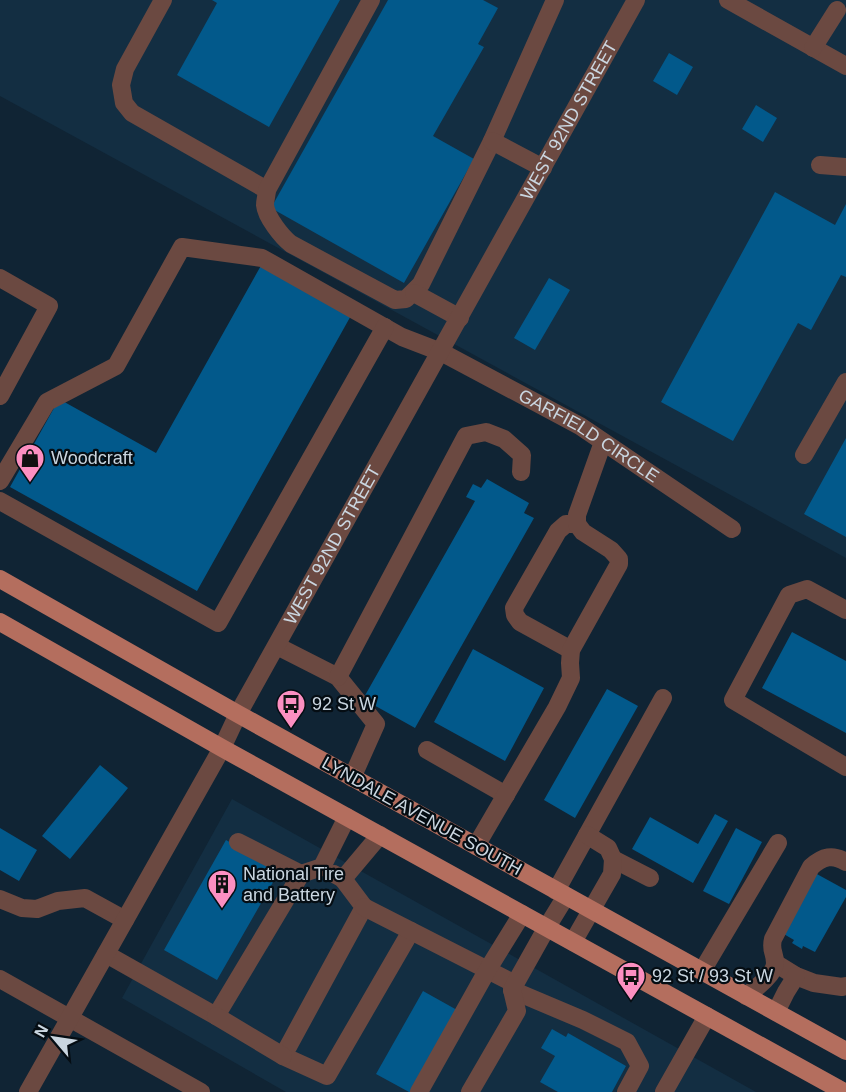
<svg xmlns="http://www.w3.org/2000/svg" width="846" height="1092" font-family="Arial,sans-serif">
  <style>
    .built { fill: #132e42 }
    .building { fill: #02598b }
    .lines { fill: none; stroke-linecap: round; stroke-linejoin: round }
    .minor { stroke: #6b4941; stroke-width: 18 }
    .major { stroke: #b46e5e; stroke-width: 18 }
    .labels { text-anchor: middle; dominant-baseline: central; stroke-width: 4.5; stroke-linejoin: round; paint-order: stroke }
    .street-label { font-size: 18px; fill: #cad6e0; stroke: #050d13 }
    .poi-label { font-size: 18px; fill: #cad6e0; stroke: #050d13; text-anchor: start }
  </style>
  <rect width="100%" height="100%" fill="#102434"/>
  <path class="built" d="M0,0h846v558l-846,-462z
    M232,799l524,293h-470l-164,-94z"/>
  <path class="building" d="M212,0h128l-71,127 -92,-52 40,-72z
    M388,0h95l15,8 -20,36 6,3 -51,89 41,23 -70,124 -133,-75z
    M669,53l24,14 -16,28 -24,-14z
    M756,105l21,13 -14,24 -21,-13z
    M775,192l60,33 11,-21v73l-5,-2 -30,55 -13,-7 -65,118 -72,-39z
    M263,262l90,50 -156,279 -187,-104 49,-88 97,54z
    M549,278l21,12 -35,60 -21,-12z
    M846,438v99l-42,-23z
    M487,479l42,24 -5,10 10,5 -119,210 -52,-29 112,-198 -9,-4 7,-13 8,4z
    M792,632l54,29v72l-84,-45z
    M473,649l71,39 -39,73 -71,-39z
    M607,689l31,17 -63,112 -31,-18z
    M100,765l28,23 -58,71 -28,-23z
    M715,814l13,7 -35,62 -61,-34 18,-32 48,27z
    M0,828l37,22 -18,31 -19,-11z
    M736,828l26,14 -33,62 -26,-13z
    M226,840l54,30 -63,110 -53,-30z
    M815,873l31,17v7l-31,55 -12,-6 -1,3 -10,-6 2,-3 -12,-7z
    M423,991l34,19 -45,82h-3l-33,-18z
    M552,1029l14,8 2,-4 58,33 -14,26h-54l-18,-10 15,-26 -14,-8z"/>
  <g class="lines">
    <g class="minor">
      <path d="M163,0l-38,69 -4,16 3,18 8,10 135,77"/>
      <path d="M371,0l-104,190c0,4 -2,10 -2,15 1,12 17,32 26,39l104,56 11,-1 15,-15 71,-143 63,-141"/>
      <path d="M728,0l118,66"/>
      <path d="M813,48l24,-38"/>
      <path d="M492,141l51,27"/>
      <path d="M820,165l26,2"/>
      <path d="M0,278l49,28 -49,90"/>
      <path d="M414,293l46,25"/>
      <path d="M804,455l42,-73"/>
      <path id="s1" d="M0,481l47,-79 69,-36 66,-119 80,11 140,79 39,15 139,74 152,103"/>
      <path d="M0,501l218,122 167,-296"/>
      <path d="M846,610l-39,-21 -18,6 -56,105 113,67"/>
      <path d="M277,646l61,31 38,47 -24,54"/>
      <path d="M571,650l-51,-28 -5,-7 -1,-7 44,-77 8,-7h11"/>
      <path d="M338,677l128,-241 20,-4 18,7 18,16 -1,17"/>
      <path d="M427,750l79,45"/>
      <path d="M238,842l63,32"/>
      <path d="M476,846l81,-139 14,-29 -1,-15 1,-13 48,-86v-5l-8,-9 -28,-18 -6,-8v-9l26,-73"/>
      <path d="M613,859l37,19"/>
      <path d="M334,874l9,5 37,-44"/>
      <path d="M343,879l21,28 -81,149 44,20 84,-145"/>
      <path d="M556,891l107,-193"/>
      <path d="M0,899l22,9 15,1 21,-8 27,-3 40,22"/>
      <path d="M364,907l151,77"/>
      <path d="M573,942l39,-68 1,-15 -5,-11 -21,-13"/>
      <path d="M106,954l110,62 85,-142 21,-7 25,-50"/>
      <path d="M775,963l21,13 18,7 28,4 4,-1"/>
      <path d="M702,971l76,-128"/>
      <path d="M0,979l201,113"/>
      <path d="M512,990l71,30 44,22 13,24 -14,26"/>
      <path d="M746,996c9,-7 29,-22 29,-33 0,-11 -5,-12 -2,-24l38,-72c12,-11 22,-13 35,-5"/>
      <path d="M776,1012l10,-20 10,-16"/>
      <path d="M216,1016l67,40"/>
      <path id="s2" d="M28,1092l194,-344 16,-34 398,-714"/>
      <path d="M419,1092l69,-123 34,-55"/>
      <path d="M470,1092l47,-81 -5,-21 3,-6 32,-57 19,-31"/>
      <path d="M664,1092l43,-76"/>
    </g>
    <path class="major" d="M0,579l238,135 608,337
      M0,622l222,126 622,344"/>
  </g>
  <defs>
    <g id="shop-pin" transform="scale(1.5)"><path d="M0 17L-7.5 6A9.5 9.5 0 1 1 7.5 6Z" fill="#fc8fc1" stroke="#050d13"/><path d="M-5-2.5h2.3a2.7 3.5 0 0 1 5.4 0H5L5.5 6h-11ZM-1.5-2.5h3a1.5 2.3 0 0 0-3 0Z" fill="#111"/></g>
    <g id="bus-pin" transform="scale(1.5)"><path d="M0 17L-7.5 6A9.5 9.5 0 1 1 7.5 6Z" fill="#fc8fc1" stroke="#050d13"/><path d="M-5-6H5V4H4V6H2V4H-2V6H-4V4H-5ZM-3.5-4V0h7V-4ZM-3.5 1.2v1.5H-2V1.2ZM2 1.2v1.5H3.5V1.2Z" fill="#111"/></g>
    <g id="building-pin" transform="scale(1.5)"><path d="M0 17L-7.5 6A9.5 9.5 0 1 1 7.5 6Z" fill="#fc8fc1" stroke="#050d13"/><path d="M-4-6H4V6H1V3H-1V6H-4ZM-2.5-4.3h1.7v1.8h-1.7ZM.8-4.3h1.7v1.8H.8ZM-2.5-1h1.7V.8h-1.7ZM.8-1h1.7V.8H.8Z" fill="#111"/></g>
  </defs>
  <g fill-rule="evenodd">
    <use href="#shop-pin" x="30" y="458"/>
    <use href="#bus-pin" x="291" y="704"/>
    <use href="#building-pin" x="222" y="884"/>
    <use href="#bus-pin" x="631" y="976"/>
  </g>
  <g class="labels">
    <g class="street-label">
      <text stroke="none"><textPath href="#s2" startOffset="1112">WEST 92ND STREET</textPath></text>
      <text stroke="none"><textPath href="#s1" startOffset="759">GARFIELD CIRCLE</textPath></text>
      <text stroke="none"><textPath href="#s2" startOffset="626">WEST 92ND STREET</textPath></text>
      <text transform="translate(422 816) rotate(29)">LYNDALE AVENUE SOUTH</text>
    </g>
    <g class="poi-label">
      <text x="51" y="458">Woodcraft</text>
      <text x="312" y="704">92 St W</text>
      <text x="243" y="874">National Tire<tspan x="243" dy="21">and Battery</tspan></text>
      <text x="652" y="976">92 St / 93 St W</text>
    </g>
  </g>
  <g transform="translate(54 1038) rotate(299)" stroke="#050d13" stroke-width="4.5" paint-order="stroke">
  <path d="M0-4.5L10 22L0 15L-10 22Z" fill="#cad6e0"/>
  <text y="-9" font-size="16" font-weight="bold" text-anchor="middle" fill="#cad6e0">N</text>
  </g>
</svg>
